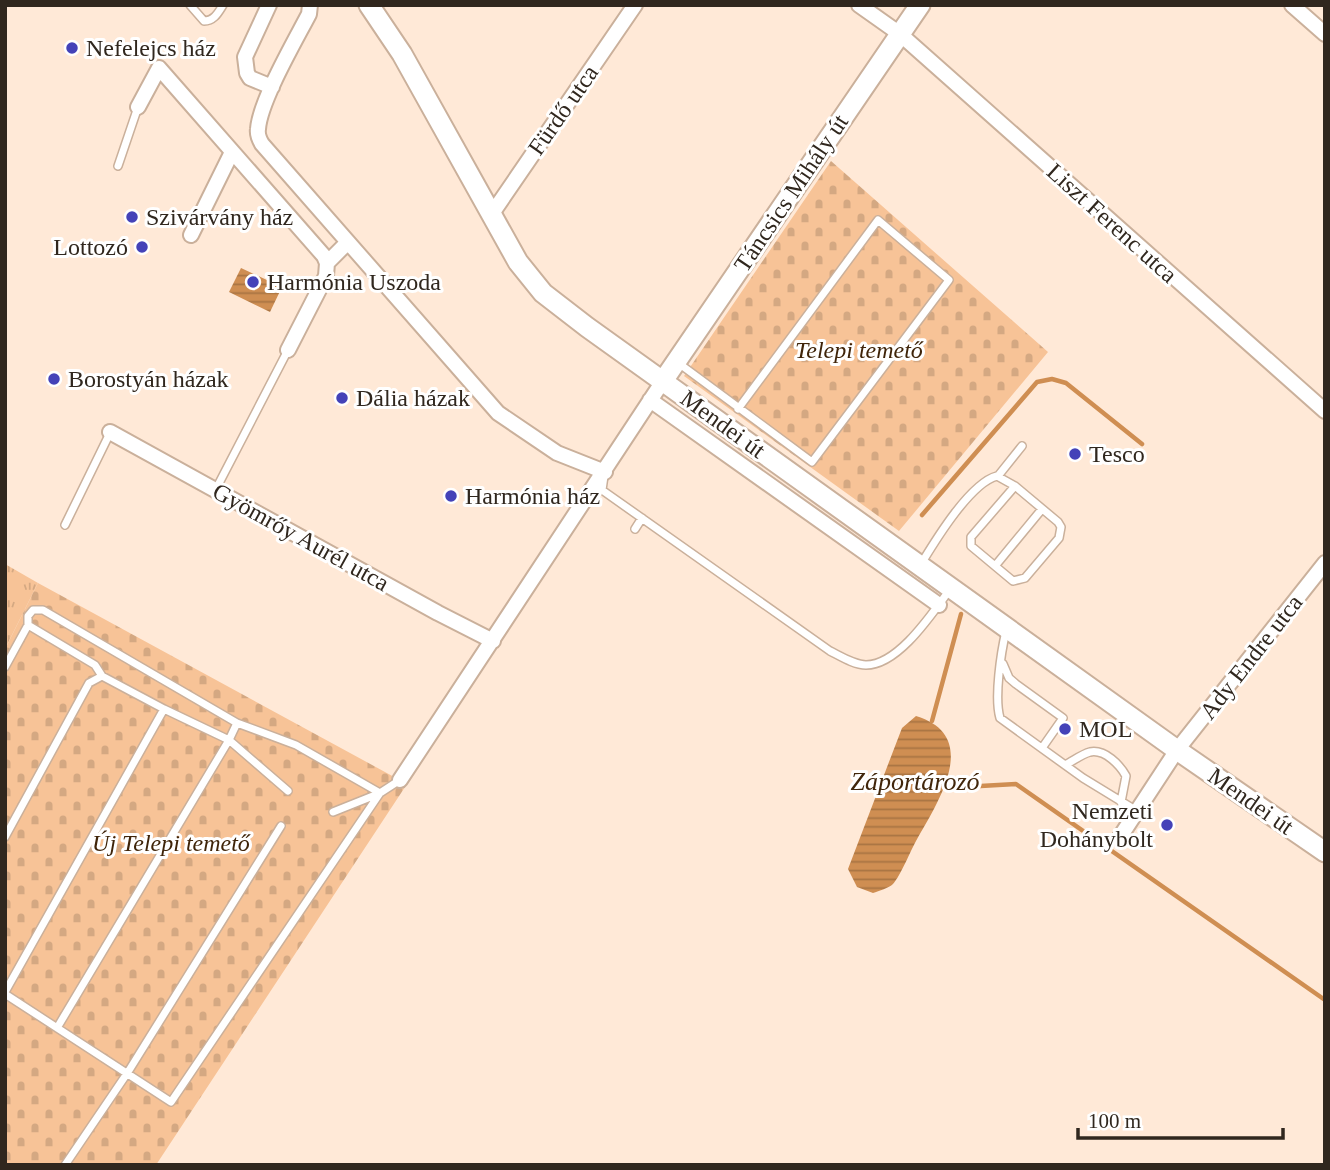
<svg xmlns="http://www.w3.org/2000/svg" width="1330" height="1170" font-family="'Times New Roman',serif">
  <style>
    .grass { fill: url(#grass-tufts) }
    .cemetery { fill: url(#cemetery-stones) }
    .water { fill: url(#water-rules) }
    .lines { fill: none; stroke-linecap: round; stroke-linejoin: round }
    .stream { stroke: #cf8e52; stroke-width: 4.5 }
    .lane-casing { stroke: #cab09b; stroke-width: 10 }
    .street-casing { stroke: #cab09b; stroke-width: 18 }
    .secondary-casing { stroke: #cab09b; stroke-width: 23 }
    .lane { stroke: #fff; stroke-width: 7 }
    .street { stroke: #fff; stroke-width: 14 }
    .secondary { stroke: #fff; stroke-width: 19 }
    .poi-dot { fill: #4442b8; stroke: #fff; stroke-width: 2.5 }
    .labels { text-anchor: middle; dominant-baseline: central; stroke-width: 6; stroke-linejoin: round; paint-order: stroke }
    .poi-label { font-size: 24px; fill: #30271e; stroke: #fff; text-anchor: start }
    .street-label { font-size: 24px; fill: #30271e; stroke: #fff }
    .park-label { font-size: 24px; font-style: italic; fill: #3f2409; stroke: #fff }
    .water-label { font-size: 26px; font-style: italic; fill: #41260b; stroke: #fff }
  </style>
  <defs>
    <pattern id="grass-tufts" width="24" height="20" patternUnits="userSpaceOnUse" patternTransform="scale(1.75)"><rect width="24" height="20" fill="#f7c397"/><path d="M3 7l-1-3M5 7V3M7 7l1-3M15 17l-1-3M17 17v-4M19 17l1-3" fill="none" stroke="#d4a882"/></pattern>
    <pattern id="cemetery-stones" width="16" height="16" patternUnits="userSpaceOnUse" patternTransform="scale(1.75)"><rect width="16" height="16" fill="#f7c397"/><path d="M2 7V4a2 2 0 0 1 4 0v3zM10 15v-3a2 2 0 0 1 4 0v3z" fill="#d4a882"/></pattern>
    <pattern id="water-rules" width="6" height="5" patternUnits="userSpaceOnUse" patternTransform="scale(1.75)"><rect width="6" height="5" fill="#cf8e52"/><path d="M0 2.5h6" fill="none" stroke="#a87443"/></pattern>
  </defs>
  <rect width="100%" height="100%" fill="#ffe9d7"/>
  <path class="grass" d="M5,564l33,19 -33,66z"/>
  <path class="cemetery" d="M831,161l217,191 -149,179 -215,-155z
    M38,583l369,201 -251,381h-151v-516z"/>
  <path class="water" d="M241,268l41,19 -12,25 -41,-20z
    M916,716c66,20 22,86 0,125 -6,11 -15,34 -23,43 -4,4 -14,7 -20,9l-16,-6 -9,-18 54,-141z"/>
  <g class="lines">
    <path class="stream" d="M922,515l115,-133 15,-3 14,4 76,61
      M932,721l29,-107
      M945,788l71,-4 309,216"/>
    <g class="lane-casing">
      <path id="lane" d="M190,5l14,16c10,0 14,-8 19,-16
        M118,166l20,-59
        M677,362l135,100 137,-182 -71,-60 -140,189
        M604,476l-2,14 228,161c10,5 24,14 36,14 33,0 67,-53 85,-77
        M998,476l24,-30
        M216,489l72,-139
        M65,525l45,-92
        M635,529l7,-11
        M921,564c14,-23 49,-81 76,-88l18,10 43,36 3,5 -2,11 -34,40 -12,3 -42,-35v-9l44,-51
        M995,566l47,-57
        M28,625v-9l5,-6h10l194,113 -8,17 59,51
        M1006,631c-5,21 -12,67 -6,87l83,60 54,33
        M1003,664l6,14 7,6 47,34 -21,30
        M5,667l23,-42 67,40 7,11
        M237,723l59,22 84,48
        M1065,765c8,-4 17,-11 25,-13 15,-3 30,13 36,24l-5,26
        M333,812l45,-18
        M5,837l84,-154 13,-7 62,33 -159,283
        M5,994l166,108 209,-309 20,-13
        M57,1028l172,-288 -65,-31
        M65,1165l63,-93 153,-246"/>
    </g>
    <g class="street-casing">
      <path id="street" d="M269,5l-24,52 2,16 3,5 22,9
        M310,5l-1,9c-14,27 -49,87 -51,115 -1,6 1,10 4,15l236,269 59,40 48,19
        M859,5l41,29 425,377
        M1292,5l33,29
        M138,107l21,-39 165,188 3,7
        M491,215l144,-210
        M191,235l41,-83
        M288,350l38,-74 1,-13 20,-20
        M650,400l289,205
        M110,432l328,181 55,28
        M400,780l263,-399
        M1120,837l57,-87 148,-187"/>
    </g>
    <g class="secondary-casing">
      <path id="secondary" d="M369,5l33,49 116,208 25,31 44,34 590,423 148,102
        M663,381l257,-376"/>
    </g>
    <use href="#lane" class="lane"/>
    <use href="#street" class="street"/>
    <use href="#secondary" class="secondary"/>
  </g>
  <g class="poi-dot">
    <circle cx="72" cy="48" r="7"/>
    <circle cx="132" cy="217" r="7"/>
    <circle cx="142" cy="247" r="7"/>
    <circle cx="253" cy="282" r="7"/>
    <circle cx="54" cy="379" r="7"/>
    <circle cx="342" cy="398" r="7"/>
    <circle cx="1075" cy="454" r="7"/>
    <circle cx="451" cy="496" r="7"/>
    <circle cx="1065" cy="729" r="7"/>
    <circle cx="1167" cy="825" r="7"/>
  </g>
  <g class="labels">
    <g class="poi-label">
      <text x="86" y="48">Nefelejcs ház</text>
      <text x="146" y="217">Szivárvány ház</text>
      <text x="128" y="247" text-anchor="end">Lottozó</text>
      <text x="267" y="282">Harmónia Uszoda</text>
      <text x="68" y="379">Borostyán házak</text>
      <text x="356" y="398">Dália házak</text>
      <text x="1089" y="454">Tesco</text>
      <text x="465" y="496">Harmónia ház</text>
      <text x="1079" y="729">MOL</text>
      <text x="1153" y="811" text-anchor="end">Nemzeti<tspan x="1153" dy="28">Dohánybolt</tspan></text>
    </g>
    <g class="street-label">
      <text transform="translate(563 110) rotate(-55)">Fürdő utca</text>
      <text transform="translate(791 193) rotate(-56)">Táncsics Mihály út</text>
      <text transform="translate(1112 223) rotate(42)">Liszt Ferenc utca</text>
      <text transform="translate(723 424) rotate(36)">Mendei út</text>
      <text transform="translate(301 537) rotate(29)">Gyömrőy Aurél utca</text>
      <text transform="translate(1251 657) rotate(-52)">Ady Endre utca</text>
      <text transform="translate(1251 801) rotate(35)">Mendei út</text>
    </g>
    <g class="park-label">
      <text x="859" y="350">Telepi temető</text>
      <text x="171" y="843">Új Telepi temető</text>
    </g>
    <g class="water-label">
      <text x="915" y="781">Záportározó</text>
    </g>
  </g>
  <rect width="1330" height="1170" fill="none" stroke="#30271e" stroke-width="14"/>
  <path d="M1078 1128v10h205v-10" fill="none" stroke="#30271e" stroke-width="3.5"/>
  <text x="1088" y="1128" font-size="21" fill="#30271e" stroke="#ffffff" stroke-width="5" paint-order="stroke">100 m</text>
</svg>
